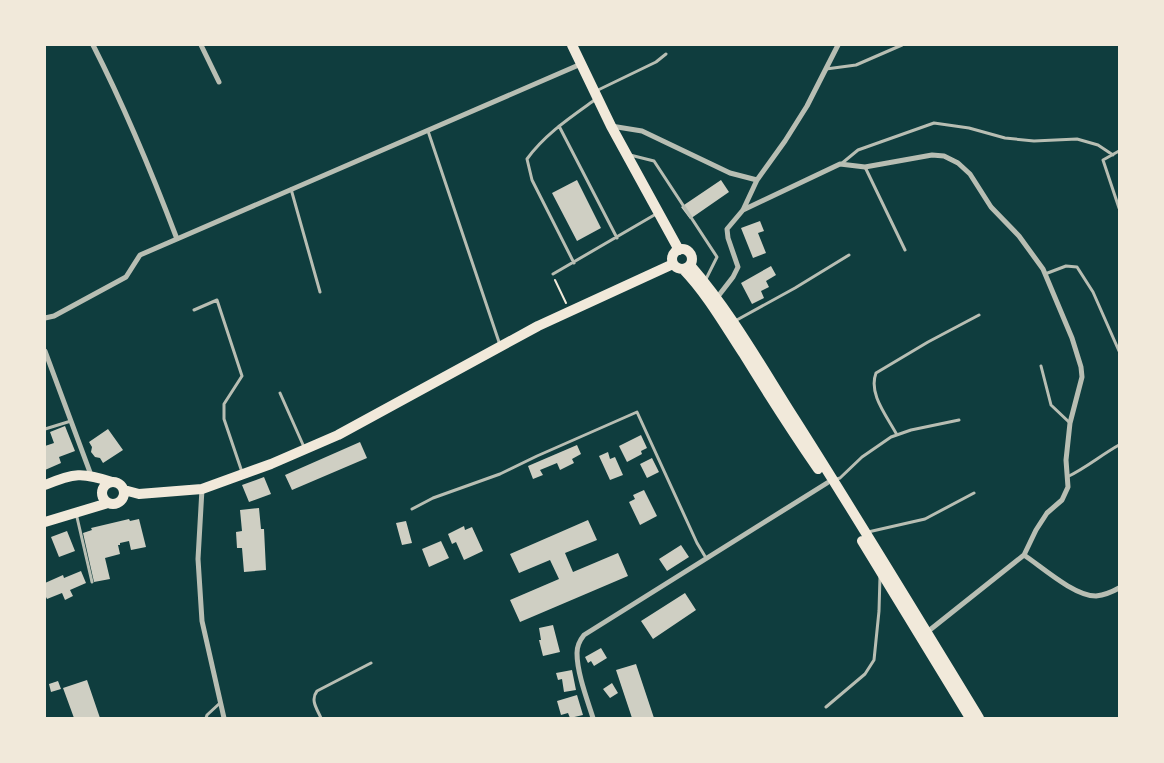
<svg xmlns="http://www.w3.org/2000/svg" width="1164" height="763" font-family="'Alegreya Sans',sans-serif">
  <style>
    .building { fill: #cfcfc3 }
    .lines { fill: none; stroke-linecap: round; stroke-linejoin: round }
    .path { stroke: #f1e9da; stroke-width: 2 }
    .service { stroke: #b8beb3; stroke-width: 3 }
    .minor { stroke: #b8beb3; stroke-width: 5 }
    .primary { stroke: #f1e9da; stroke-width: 10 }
  </style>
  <rect width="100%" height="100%" fill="#0f3d3e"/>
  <path class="building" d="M577,180l24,48 -24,13 -25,-48z
    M721,180l8,12 -39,27 -9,-12z
    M760,221l4,10 -6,2 8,20 -13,5 -12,-30z
    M771,266l5,9 -10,6 3,6 -8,4 3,7 -12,6 -11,-21z
    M65,426l10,25 -16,6 2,6 -16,7v-24l9,-3 -4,-11z
    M108,429l15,21 -20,13 -3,-5 -5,-1 -4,-5 1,-5 -3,-5z
    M641,435l6,13 -6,3 1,3 -15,8 -8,-16z
    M360,442l7,16 -75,32 -7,-15z
    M577,445l4,9 -9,5 2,4 -14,7 -3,-7 -17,7 3,5 -10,4 -5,-13z
    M608,452l2,7 5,-2 8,18 -13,5 -11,-24z
    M652,458l7,14 -12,6 -7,-14z
    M264,477l7,17 -22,8 -7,-17z
    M644,490l13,26 -17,9 -11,-23 6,-3 -2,-4z
    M259,508l2,21h3l2,41 -22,2 -2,-24h-5l-1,-16 6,-1 -2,-21z
    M129,519l1,2 9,-2 7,28 -15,3 -2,-9 -9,2v2h-2l2,9 -15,4 5,21 -16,3 -11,-49 9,-3 -1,-2z
    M588,520l9,20 -32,13 8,19 45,-19 10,23 -108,46 -10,-22 49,-21 -9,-19 -31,13 -9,-19z
    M406,521l6,22 -10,2 -6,-22z
    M464,526l1,4 7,-3 11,24 -19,9 -8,-18 -4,2 -4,-10z
    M67,531l8,20 -16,6 -8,-20z
    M441,541l8,17 -20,9 -7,-18z
    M681,545l8,12 -22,14 -8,-12z
    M81,571l5,12 -16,7 3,6 -8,4 -3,-7 -15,6 -2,-4v-12l18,-8 1,3z
    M685,593l11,17 -43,29 -12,-18z
    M553,625l7,27 -17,4 -4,-16h2l-2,-12z
    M601,648l6,10 -13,8 -3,-5 -3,2 -3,-6z
    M636,664l18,54h-22l-16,-48z
    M572,670l4,20 -12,2 -2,-13 -4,1 -2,-7z
    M87,680l13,38h-26l-11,-30z
    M58,681l3,8 -10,3 -2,-8z
    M612,683l6,10 -8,5 -7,-9z
    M577,695l6,20 -13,3 -2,-5 -7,2 -4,-14z"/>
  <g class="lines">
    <path class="path" d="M555,280l11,23"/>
    <path class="service" d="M826,69l30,-4 46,-20
      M596,91l60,-29 10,-8
      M559,126l58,112
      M428,131l72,214
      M1119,151l-16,9 16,48
      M630,155l24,6 63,96 -12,24
      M841,164l17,-14 76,-27 35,5 36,10 29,3 43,-2 21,6 15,10
      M865,167l40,83
      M291,189l29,103
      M574,263l-42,-83 -5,-21c18,-25 44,-42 69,-60
      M553,274l103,-60
      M1045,274l21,-8 11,1 16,25 26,59
      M194,310l23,-10 25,76 -18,28v15l18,53
      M735,321l60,-33 54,-33
      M1041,366l10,39 19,18
      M280,393l24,54
      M45,429l26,-8
      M897,435c-10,-19 -29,-41 -21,-62l52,-31 51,-27
      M1067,477c19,-9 34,-22 52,-32
      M834,480l6,-2 22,-21 29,-20 20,-7 48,-10
      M412,509l21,-11 67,-24 37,-18 100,-44 60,131 9,15
      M76,513l16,69
      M868,532l57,-13 49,-26
      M826,707l39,-33 9,-14 5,-49 1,-35
      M206,718l1,-3 13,-12
      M321,718c-4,-9 -11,-18 -4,-27l54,-28"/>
    <path class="minor" d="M93,45c32,63 59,128 84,194
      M201,45l18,37
      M611,126l31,5 88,42 27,7
      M743,210l97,-46 25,3 67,-12 12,1 14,7 12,11 21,33 28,29 24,33 29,69 9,29 1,10 -12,46 -4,37 2,27 -6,13 -15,13 -11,17 -12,25
      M716,299l17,-22 5,-10 -10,-29 -1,-9 16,-19 14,-30 28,-39 22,-35 31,-61
      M45,318l9,-2 72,-39 14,-22 441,-191
      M45,351l46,124
      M202,489l-4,70 4,62 22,97
      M926,633l98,-78c18,12 50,41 72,41 8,-1 16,-4 23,-8
      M593,718c-6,-19 -16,-45 -16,-65 0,-7 3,-13 7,-18l243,-152"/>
    <path class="primary" d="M572,45l39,81 68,124
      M672 259a10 10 0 1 1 20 0a10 10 0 1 1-20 0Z
      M690,265c40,46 71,101 104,153 63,99 124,200 185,300
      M683,269c24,25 41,55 60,84 24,39 49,78 75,116
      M102 493a11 11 0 1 1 22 0a11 11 0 1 1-22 0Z
      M45,485c29,-12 37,-13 67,-3
      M124,490l15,4 63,-5 69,-25 67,-29 200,-109 135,-62
      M45,522l63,-19
      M862,541l108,177"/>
  </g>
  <rect width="1164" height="763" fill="none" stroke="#f1e9da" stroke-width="92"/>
</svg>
